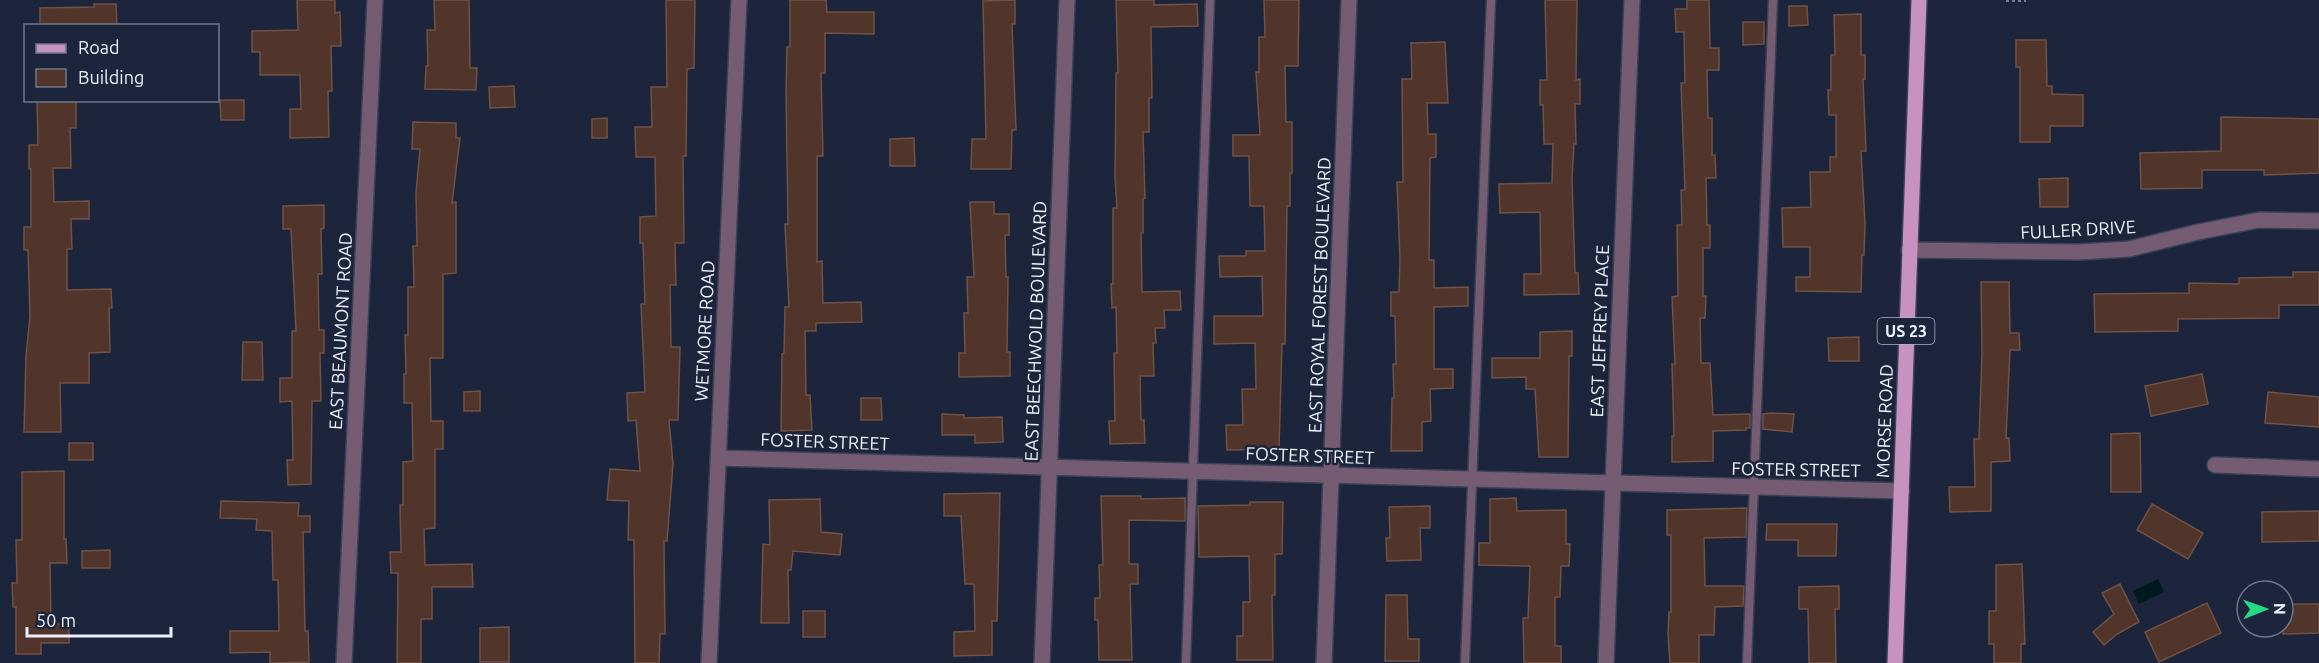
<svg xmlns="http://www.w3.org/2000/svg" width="2319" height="663" font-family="Ubuntu,sans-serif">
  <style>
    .water { fill: #00191e }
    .building { fill: #51352b; stroke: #705247; stroke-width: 1.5 }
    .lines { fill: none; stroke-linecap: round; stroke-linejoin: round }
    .lane-casing { stroke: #394256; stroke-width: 11 }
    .street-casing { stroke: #394256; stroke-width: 18 }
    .primary-casing { stroke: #394256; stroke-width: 18 }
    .path { stroke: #777e90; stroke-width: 4; stroke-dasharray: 3 3; stroke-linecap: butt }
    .lane { stroke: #765c72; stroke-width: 8 }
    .street { stroke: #765c72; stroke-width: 15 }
    .primary { stroke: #c791c0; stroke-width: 15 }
    .labels { text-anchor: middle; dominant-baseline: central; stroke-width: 5; stroke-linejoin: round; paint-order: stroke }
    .shield { fill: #1c253b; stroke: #aeb4c3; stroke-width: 1.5 }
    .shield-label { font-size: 16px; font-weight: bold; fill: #ecf1fd }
    .street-label { font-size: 18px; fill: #ecf1fd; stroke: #1c253b }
  </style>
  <rect width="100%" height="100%" fill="#1c253b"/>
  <path class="water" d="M2158,579l6,13 -25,12 -6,-13z"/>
  <path class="building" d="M297,0h38v13l5,-1 1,34h-10l1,45h-4l1,46 -39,1v-29h11l-1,-34h-40v-23h-8v-21l46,-1z
    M434,0h35l1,68h7l-1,22 -51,-1 1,-23h2l-1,-36h8z
    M666,0h29l-1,68 -7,1 -1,87h-3l1,87h-9l1,42h-6l1,62h9l-2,73h-9l4,44 -6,77h-3l1,93h-5l-1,29h-24l-1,-123h-6l1,-39 -22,-1 3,-31 30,2 -4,-51 -8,1 -1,-28 18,-1 -4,-88h4l-2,-61h-3v-26l16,-1 -1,-59h-19l-1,-30h17l-1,-40h16z
    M790,0h36l1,12h47v22l-49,-1v40h-4l2,83h-6v106l5,-1 1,42 38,-1 1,20 -46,1v8h-11l1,64h4l2,35 -31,1 1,-77 2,-1 1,-46h4l-4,-83h3l-2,-131 1,-46h3z
    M1015,0v24h-3l4,106h-4l-1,39h-40l1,-30h14l-3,-138z
    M1116,0h38v5l43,-1 1,22 -47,1 1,71h-3v34h-6l2,66 -2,1v34h-2l1,59 38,-1 1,19h-17l1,18h-10l1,15h-3l1,33h-14l1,44h3l1,23 -35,1 -1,-23h6l-1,-68h3l-1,-46 -4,1 -1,-24h2v-76h4l-2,-30 1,-105h2z
    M1264,0h35l-1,66h-13l1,56h6v51h-2v33h-3l-2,138h-3l-3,105 -52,1 -1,-25h17l-1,-36h14l-1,-46 -41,1v-28h49l-1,-40 -42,1 -1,-21h27v-5h19l-1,-45h-14l-1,-50h-16v-21h27l-4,-63h3v-35h6z
    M1545,0h32l-1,80 4,-1v25h-5l1,40h-2l-2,35 3,94h3l1,21 -55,1v-21h17l-1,-62 -40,1 -1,-29 53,-1 1,-39h-9l-1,-39h-3v-25h7z
    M1687,0h22l1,48h9v22h-12l1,48h4v37h3l1,23h-10l1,47h3v23h-7v48h3l-1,22h-5l1,45h9l3,52 37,-1v14h-4v2l-33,1v30l-41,1v-26h2l-2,-72h3l-3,-67 6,-1 -1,-71h5l-1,-35h4l-4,-107h4l-1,-51h-8l-1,-23h12z
    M94,4h22l1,22h-77v-18l54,-1z
    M1789,6h18l1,19 -19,1z
    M1861,14v41h4v24h-2l3,72h-5l4,72 -1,32h-2l-1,37 -65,-1v-14h14v-30h-27l-1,-39 29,-1 -1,-35h20v-15h6v-42h-7l-1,-25h3v-35h4l-1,-40z
    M1743,22h21v22l-21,1z
    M2016,40h30l1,46h5v8l31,1v31h-33v16h-30v-75h-4z
    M1445,42l3,61h-21l1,31h8v23l-6,1 -1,102h5v28l34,-1v19l-34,1v62h19v19l-23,1 1,32 -9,1v29h-31l1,-53h2l-1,-34h3l-1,-48h-4v-24h8l1,-33 -3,-77h6l-1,-103h10l-1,-36z
    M514,86l1,21 -25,1 -1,-21z
    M37,100h39v28h-6l1,40h-18l1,34 35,-1v18h-18l1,30h-5v41l44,-1 1,19h-3l1,44 -21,1v30h-29l1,49h-37l2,-76 4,-40 -2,-66h-4v-23h7v-58h-2v-24h9z
    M220,100h24v20h-23z
    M2221,117l98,2v54l-55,2v-5h-62v18l-61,1 -1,-36 81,-2z
    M607,118v20h-15v-19z
    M413,122l43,1v15h4l-8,65 4,-1v71l-13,1v84h-13l1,63h12v28h-8v79l-11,1 1,36 47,-1 1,23h-41v32h-11v44h-24l1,-90h-7l-1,-21h11l-1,-47h3v-43l10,-1 -1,-58h-8v-29h2l-1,-39h3v-48h6l-1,-41h4l-1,-53 4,-44h-8z
    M914,138l1,28h-25v-27z
    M2068,178v29h-28l-1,-28z
    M970,202h24v12h15v21h-4l1,42h2l-1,75h3v24l-51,1v-24h6l-1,-40h4l-1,-36h7z
    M324,205v23l-3,1 1,45h-4l1,56h5v23h-4l1,48h-9l-1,83 -23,1 -1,-25h6l-1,-59 -12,1v-24h12v-47h4l-5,-102h-8v-23z
    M2293,272h26v33h-40v13l-101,1v12l-83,1 -1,-38 95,-1v-10l50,1v-6l54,-1z
    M1981,282h28l1,51h9l1,17h-10l-4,88h3l1,23 -19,1v49l-41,1 -1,-25h26l-1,-48h5l3,-86z
    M1572,331v25h-3l-1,101h-29l-4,-68h-9v-12l-34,1v-20h48v-26z
    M1859,337v24h-30l-1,-23z
    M243,342h19l1,38h-21z
    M2202,374l6,30 -57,12 -6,-30z
    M480,391v20h-16v-19z
    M2268,392l51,5v30l-54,-4z
    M861,398h20l1,22h-21z
    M1771,413l23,1 -2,18 -29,-3v-15z
    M942,414l22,1v3l38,-1 1,25 -28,1v-8h-33z
    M2140,433l1,59h-30v-58z
    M69,443h24v17h-24z
    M64,471v68h2l1,24h-17l1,61h18v19h-28v11h-25v-47h-3l-1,-24h5l-1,-43h6v-68z
    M1000,493l-3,128h-5v34l-38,1v-24l21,-1 -1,-47h-9l-4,-68h-17v-22z
    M1101,496h40v3l44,-1v23l-56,-1v44h9v20h-8l2,76h-33l-1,-40h-3v-22h5l-1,-33h4z
    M1516,498l1,13 49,-1v34h4l-1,22h-8l-1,31h-5v49h6v17h-37l-1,-45h5l2,-52 -51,-1v-22h11v-44z
    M820,499l1,33 21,2 -2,21 -47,-4 -2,19h-3l1,53h-28l2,-79 7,1 -1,-45z
    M221,501l78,2 -1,13h12v16h-7l2,99h3l1,31 -39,1v-11l-40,1v-22h49l-1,-51h-5l-1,-49 -16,-1 1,-11 -37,-1z
    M1250,502h33l-1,52h-7v41h-3l1,65h-36v-24h6v-34h7l-1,-46 -50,1 -1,-51 52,-1z
    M2152,504l51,29 -15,26 -51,-29z
    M1430,506v22h-10l1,32 -34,1 -1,-23h4l-1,-31z
    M1747,508l-1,29 -42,1 1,48h39l-1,20 -28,1 -1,28h-15v28h-29l-2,-29 1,-22h2v-77h-4v-25z
    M2319,511v30l-57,1v-30z
    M1767,524h70l-1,32h-38v-16h-32z
    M110,550v18h-28v-17z
    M2022,564l3,80h-4v19h-27v-19h-5v-33h7v-46z
    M2120,584l19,38 -22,12 -13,11 -11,-13 21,-18 -12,-21z
    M1839,586v23h-4l1,54h-27l-1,-54h-9v-22z
    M1386,595h21l1,44h11v22h-34z
    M2207,603l14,30 -62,29 -14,-30z
    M2283,604h36v29l-36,1z
    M803,611h22v26h-22z
    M509,627v35h-29v-34z"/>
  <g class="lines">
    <g class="lane-casing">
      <path id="lane" d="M1186,663l24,-663
        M1465,663l26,-663
        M1747,663l26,-663"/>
    </g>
    <g class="street-casing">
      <path id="street" d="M1909,250l170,2 50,-3 69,-17 61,-12 60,1
        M718,458l1184,33
        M2215,465l104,4
        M344,663l31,-663
        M709,663l30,-663
        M1042,663l25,-663
        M1324,663l25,-663
        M1606,663l26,-663"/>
    </g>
    <g class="primary-casing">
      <path id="primary" d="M1895,663l24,-663"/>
    </g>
    <path class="path" d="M2006,0h20"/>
    <use href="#lane" class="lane"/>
    <use href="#street" class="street"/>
    <use href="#primary" class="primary"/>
  </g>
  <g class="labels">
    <rect class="shield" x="1877.5" y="318" width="57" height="26" rx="4.5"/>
    <g class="shield-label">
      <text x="1906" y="331">US 23</text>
    </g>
    <g class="street-label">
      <text transform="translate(2078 229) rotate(-3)">FULLER DRIVE</text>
      <text transform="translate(1319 295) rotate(-88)">EAST ROYAL FOREST BOULEVARD</text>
      <text transform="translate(340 331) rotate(-87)">EAST BEAUMONT ROAD</text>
      <text transform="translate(704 331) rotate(-87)">WETMORE ROAD</text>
      <text transform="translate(1035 331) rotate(-88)">EAST BEECHWOLD BOULEVARD</text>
      <text transform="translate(1599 331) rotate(-88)">EAST JEFFREY PLACE</text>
      <text transform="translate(1884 421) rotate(-88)">MORSE ROAD</text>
      <text transform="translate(825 441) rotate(2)">FOSTER STREET</text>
      <text transform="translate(1310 455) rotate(2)">FOSTER STREET</text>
      <text transform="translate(1796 469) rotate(1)">FOSTER STREET</text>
    </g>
  </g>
  <rect x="24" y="24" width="195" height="78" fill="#1c253b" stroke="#6f7789" stroke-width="1.5"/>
  <rect x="36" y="44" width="30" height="9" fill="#c791c0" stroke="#6f7789" stroke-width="1.5"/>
  <text x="78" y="54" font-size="18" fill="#ecf1fd">Road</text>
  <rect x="36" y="69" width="30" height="18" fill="#51352b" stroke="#6f7789" stroke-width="1.5"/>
  <text x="78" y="84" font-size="18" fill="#ecf1fd">Building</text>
  <g transform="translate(2265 609) rotate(89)"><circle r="28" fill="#1c253b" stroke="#6f7789" stroke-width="1.5"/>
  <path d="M0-4.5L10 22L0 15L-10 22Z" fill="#27d885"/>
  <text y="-9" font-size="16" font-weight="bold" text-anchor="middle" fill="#ecf1fd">N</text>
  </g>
  <path d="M27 627v9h144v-9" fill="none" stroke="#ecf1fd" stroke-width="3"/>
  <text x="36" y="627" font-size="18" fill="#ecf1fd" stroke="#1c253b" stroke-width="4.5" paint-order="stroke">50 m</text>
</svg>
